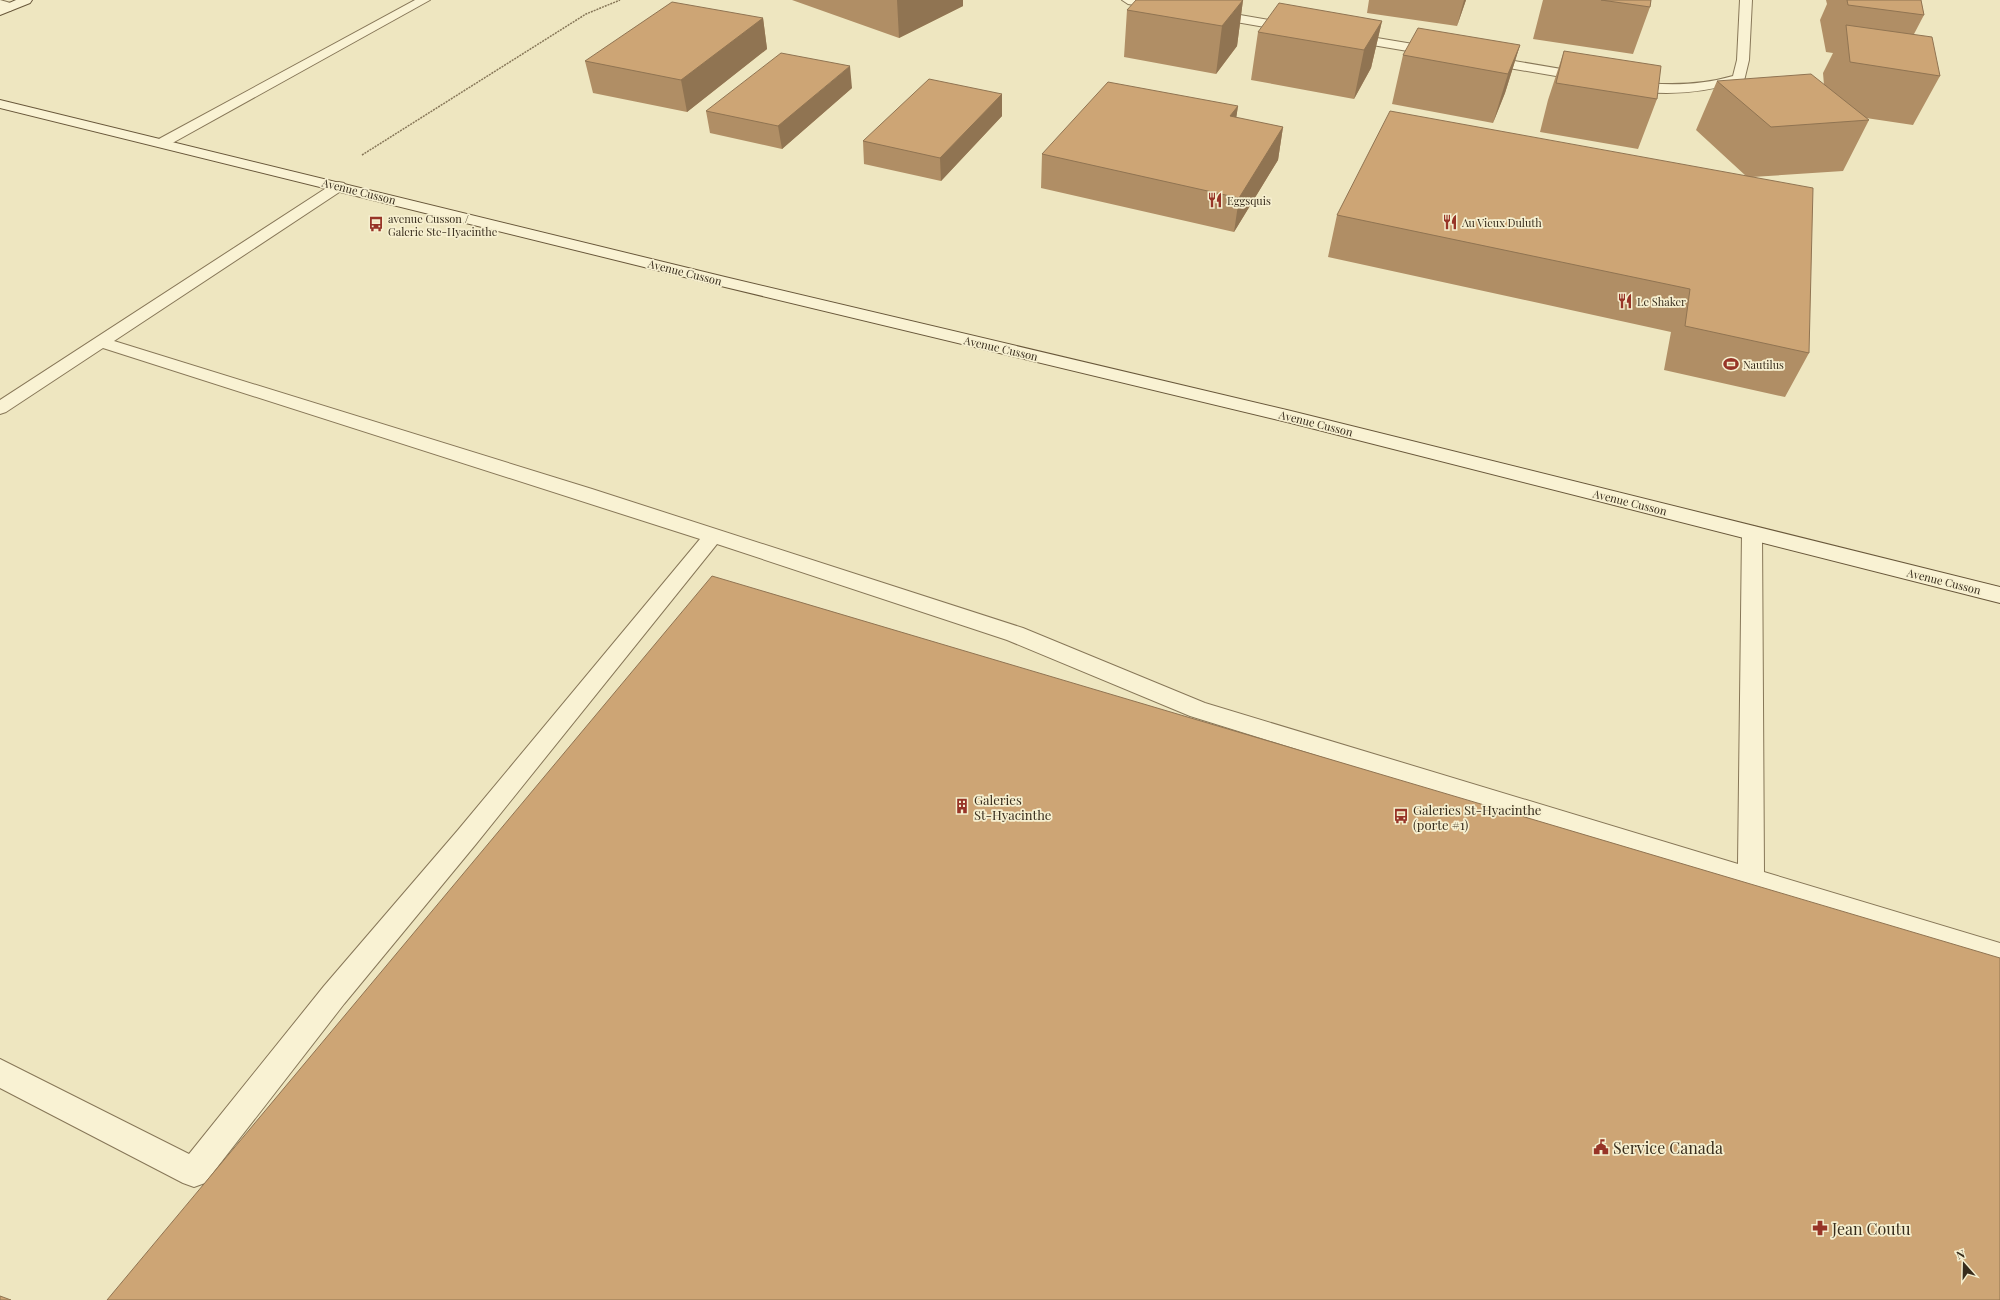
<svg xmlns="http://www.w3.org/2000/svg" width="2000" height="1300" font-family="'Playfair Display',serif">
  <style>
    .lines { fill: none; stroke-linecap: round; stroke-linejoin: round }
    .lane-casing { stroke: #877758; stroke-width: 2 }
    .street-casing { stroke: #877758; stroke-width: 2 }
    .secondary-casing { stroke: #69583b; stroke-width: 2 }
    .path { stroke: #877758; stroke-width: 1.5; stroke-dasharray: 2 1; stroke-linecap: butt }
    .lane { fill: #f9f2d3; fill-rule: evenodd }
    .street { fill: #f9f2d3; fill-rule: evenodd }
    .secondary { fill: #f9f2d3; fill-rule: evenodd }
    .wall { fill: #b08e65 }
    .shaded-wall { fill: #907452 }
    .building { fill: #cda575; stroke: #907452 }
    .labels { text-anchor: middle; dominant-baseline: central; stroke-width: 3.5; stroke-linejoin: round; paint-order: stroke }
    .far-street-label { font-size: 11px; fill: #372c1c; stroke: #f6efcf }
    .far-poi-label { font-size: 11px; fill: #372c1c; stroke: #f6efcf; text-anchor: start }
    .poi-label { font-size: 13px; fill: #372c1c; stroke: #f6efcf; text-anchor: start }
    .near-poi-label { font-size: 16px; fill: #372c1c; stroke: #f6efcf; text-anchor: start }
  </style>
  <rect width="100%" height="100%" fill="#eee6c0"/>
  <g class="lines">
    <g class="lane-casing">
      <path id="lane" d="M0,0l14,4 2,3 -6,4 -10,-3z
        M415,0h15l-263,146h-10l-2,-3 2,-3z
        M339,182l5,1 2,3 -2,3 -230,152 478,148 431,139 182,75 533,161 4,-331 3,-5 7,-2 7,2 3,5 2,339 236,71v24l-810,-251 -183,-76 -290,-96 -241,300 -132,160 -139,179 -11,4 -11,-4 -183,-95v-29l189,95 135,-168 134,-156 242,-291 -597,-191 -97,64 -6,2v-14l334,-217z"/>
    </g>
    <g class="street-casing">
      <path id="street" d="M1122,0h28l19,3 2,3 -6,4 -37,-6z
        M1740,0h12l-3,60 -5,21c-39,11 -80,17 -120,7l-2,-3 2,-3 5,-1c36,5 69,5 104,-5l4,-16z
        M1211,10l82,14 6,4 -6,4 -86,-15 -2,-3z
        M1347,33l90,15 6,4 -6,4 -94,-16 -2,-3 2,-3z
        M1485,56l100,17 7,4 -7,4 -105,-18 -1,-3 1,-3z"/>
    </g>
    <g class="secondary-casing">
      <path id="secondary" d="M16,0h16l-2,3 -30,12v-8z
        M0,100l725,177 566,134 709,176v16l-709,-180 -566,-136 -725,-179z"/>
    </g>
    <path class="path" d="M362,155l224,-141 34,-14"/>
    <use href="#lane" class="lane"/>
    <use href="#street" class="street"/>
    <use href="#secondary" class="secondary"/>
  </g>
  <path class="wall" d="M792,0h171v6l-64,32z
    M1243,0l-6,46 -21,28 -92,-17 3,-47z
    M1369,0h97l-9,26 -90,-13z
    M1543,0h108l-1,7 -17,47 -100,-15z
    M1826,0h95l3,15 -10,19 26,42 -27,49 -47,-7 3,2 -26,51 -91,6 57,176 -24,44 -121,-27 7,-38 -343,-75 9,-42 409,-39 -50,-46 21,-49 107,4 -1,-12 10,-20 -7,-1 -6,-32 7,-16z
    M763,18l4,31 -80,63 -94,-19 -8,-32z
    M1382,21l-11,47 -17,31 -103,-19 7,-48z
    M1520,45l-15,48 -12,30 -101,-19 11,-49z
    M1564,51l93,48 -19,50 -98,-17 8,-32z
    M852,88l-70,61 -72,-16 -4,-22z
    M1002,94v22l-61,65 -77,-17 -1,-23z
    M1238,106l-2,12 47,9 -5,33 -44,72 -193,-44 1,-34z"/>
  <path class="shaded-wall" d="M897,0h66v6l-64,32z
    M1243,0l-6,46 -21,28 6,-48z
    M1464,0h2l-9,26z
    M763,18l4,31 -80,63 -6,-32z
    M1382,21l-11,47 -17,31 10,-49z
    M1520,45l-15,48 -12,30 15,-49z
    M850,66l2,22 -70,61 -4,-23z
    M1002,94v22l-61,65 -1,-23z
    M1238,106l-5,33 -3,-23z
    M1283,127l-5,33 -44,72 5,-34z"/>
  <path class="building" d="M1136,0h107l-21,26 -95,-16z
    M1601,0h50l-1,7z
    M1847,0h74l3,15 -76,-10z
    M672,2l91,16 -82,62 -96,-19z
    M1279,3l103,18 -18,29 -106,-18z
    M1846,25l86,12 8,39 -90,-14z
    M1418,28l102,17 -12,29 -105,-19z
    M1564,51l97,15 -4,33 -101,-16z
    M781,53l69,13 -72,60 -72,-15z
    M1811,74l58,46 -98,7 -54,-46z
    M929,79l73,15 -62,64 -77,-17z
    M1108,82l130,24 -8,10 53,11 -44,71 -197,-44z
    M1390,111l423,77 -4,165 -124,-27 5,-37 -353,-74z
    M712,576l1288,382v342h-1893z
    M0,1296l11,4h-11z"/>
  <defs>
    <g id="restaurant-bare" transform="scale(1.2)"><path d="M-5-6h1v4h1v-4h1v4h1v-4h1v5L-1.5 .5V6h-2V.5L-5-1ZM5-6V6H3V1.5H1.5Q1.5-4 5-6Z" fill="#973427" stroke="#f6efcf" stroke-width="2.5" paint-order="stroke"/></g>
    <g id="bus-bare" transform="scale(1.2)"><path d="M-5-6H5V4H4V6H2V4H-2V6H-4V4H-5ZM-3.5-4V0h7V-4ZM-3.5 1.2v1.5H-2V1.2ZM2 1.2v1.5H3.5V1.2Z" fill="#973427" stroke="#f6efcf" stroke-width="2.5" paint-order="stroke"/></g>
    <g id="stadium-bare" transform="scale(1.2)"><path d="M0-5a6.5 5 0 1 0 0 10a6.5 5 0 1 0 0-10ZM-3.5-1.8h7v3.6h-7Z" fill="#973427" stroke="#f6efcf" stroke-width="2.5" paint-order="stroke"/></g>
    <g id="building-bare" transform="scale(1.2)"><path d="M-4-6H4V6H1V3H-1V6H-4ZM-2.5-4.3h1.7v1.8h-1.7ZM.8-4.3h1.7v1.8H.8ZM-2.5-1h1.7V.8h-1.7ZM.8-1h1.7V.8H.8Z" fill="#973427" stroke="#f6efcf" stroke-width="2.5" paint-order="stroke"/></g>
    <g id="civic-bare" transform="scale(1.2)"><path d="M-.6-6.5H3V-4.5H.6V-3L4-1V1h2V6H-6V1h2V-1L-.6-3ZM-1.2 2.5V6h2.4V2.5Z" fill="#973427" stroke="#f6efcf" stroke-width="2.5" paint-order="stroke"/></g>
    <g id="pharmacy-bare" transform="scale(1.2)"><path d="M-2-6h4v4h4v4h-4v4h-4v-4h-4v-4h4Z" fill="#973427" stroke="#f6efcf" stroke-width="2.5" paint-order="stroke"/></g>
  </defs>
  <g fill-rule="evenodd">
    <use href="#restaurant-bare" x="1215" y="200"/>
    <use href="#restaurant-bare" x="1450" y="222"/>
    <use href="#bus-bare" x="376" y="224"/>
    <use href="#restaurant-bare" x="1625" y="301"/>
    <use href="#stadium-bare" x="1731" y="364"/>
    <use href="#building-bare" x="962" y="806"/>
    <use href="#bus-bare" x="1401" y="816"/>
    <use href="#civic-bare" x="1601" y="1147"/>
    <use href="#pharmacy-bare" x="1820" y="1228"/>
  </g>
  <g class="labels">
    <g class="far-street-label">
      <text transform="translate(359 191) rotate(14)">Avenue Cusson</text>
      <text transform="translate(685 272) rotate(14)">Avenue Cusson</text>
      <text transform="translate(1001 348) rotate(13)">Avenue Cusson</text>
      <text transform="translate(1316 423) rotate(14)">Avenue Cusson</text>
      <text transform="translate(1630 502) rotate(14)">Avenue Cusson</text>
      <text transform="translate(1944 581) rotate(14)">Avenue Cusson</text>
    </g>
    <g class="far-poi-label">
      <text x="1227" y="200">Eggsquis</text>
      <text x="388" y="218">avenue Cusson /<tspan x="388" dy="13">Galerie Ste-Hyacinthe</tspan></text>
      <text x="1462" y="222">Au Vieux Duluth</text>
      <text x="1637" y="301">Le Shaker</text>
      <text x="1743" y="364">Nautilus</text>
    </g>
    <g class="poi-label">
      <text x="974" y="799">Galeries<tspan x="974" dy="15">St-Hyacinthe</tspan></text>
      <text x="1413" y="809">Galeries St-Hyacinthe<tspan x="1413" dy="15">(porte #1)</tspan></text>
    </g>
    <g class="near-poi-label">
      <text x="1613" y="1147">Service Canada</text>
      <text x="1832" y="1228">Jean Coutu</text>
    </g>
  </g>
  <g transform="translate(1964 1264) rotate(340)" stroke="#f6efcf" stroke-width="3" paint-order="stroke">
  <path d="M0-3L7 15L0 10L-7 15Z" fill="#372c1c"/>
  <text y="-6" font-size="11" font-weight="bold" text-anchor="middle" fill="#372c1c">N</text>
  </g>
</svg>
